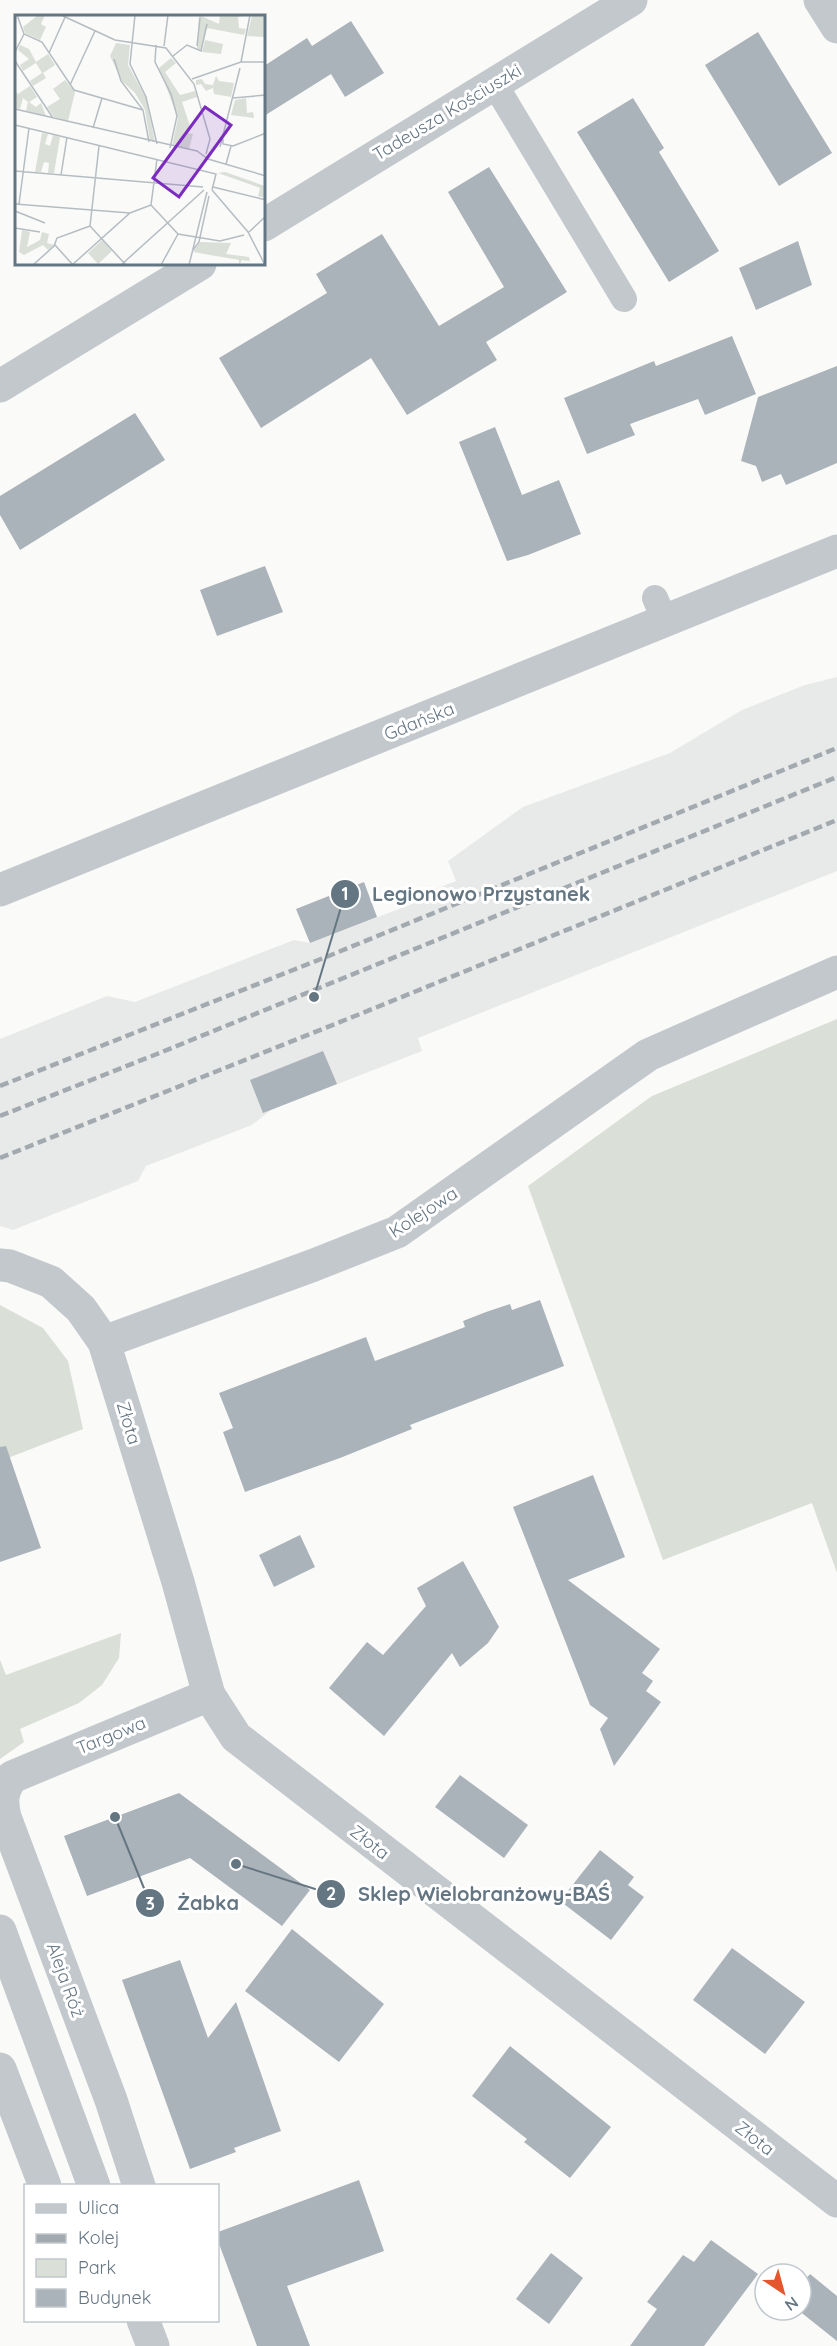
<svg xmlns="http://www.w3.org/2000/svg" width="837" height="2346" font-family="Quicksand,sans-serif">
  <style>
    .built { fill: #e8e9e9 }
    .green { fill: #dadfd7 }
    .building { fill: #aab3b9 }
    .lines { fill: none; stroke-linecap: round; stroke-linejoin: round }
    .service { stroke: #c3c8cc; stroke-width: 26 }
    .minor { stroke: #c3c8cc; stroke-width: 33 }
    .tertiary { stroke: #c3c8cc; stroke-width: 33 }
    .rail { stroke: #a2aab0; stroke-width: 4.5; stroke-dasharray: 9 4.5; stroke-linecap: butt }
    .labels { text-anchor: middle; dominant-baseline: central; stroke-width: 6; stroke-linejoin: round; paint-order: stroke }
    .street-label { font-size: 18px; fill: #657683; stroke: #fff }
    .inset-road { fill: none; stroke: #b5bdc2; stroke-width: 1.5 }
    .view { fill: #7b2cbf; fill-opacity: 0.15; stroke: #7b2cbf; stroke-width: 3 }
    .inset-edge { fill: none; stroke: #657683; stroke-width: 3 }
    .leader { fill: none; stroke: #657683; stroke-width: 2 }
    .callout-dot { fill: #657683; stroke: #fff; stroke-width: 2 }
    .mark-label { font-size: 18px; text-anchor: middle; font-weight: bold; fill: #fff }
    .callout-label { font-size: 20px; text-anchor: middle; font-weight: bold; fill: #657683; stroke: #fff; stroke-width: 6; stroke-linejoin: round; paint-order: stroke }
  </style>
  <rect width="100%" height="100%" fill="#fafaf8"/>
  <path class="built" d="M837,677v194l-419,167 4,13 -151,59 -19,15 -106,41 -8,15 -125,49 -13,-4v-187l107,-43 28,6 159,-62 16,3 120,-46 -2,-5 28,-11 -8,-20 75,-54 147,-54 72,-43 63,-25z"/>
  <path class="green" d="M837,1019v554l-25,-70 -149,57 -135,-374 124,-90z
    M0,1305l43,23 25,33 15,68 -83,32z
    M121,1633l-2,25 -17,27 -23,18 -59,26 4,13 -24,17v-99l6,15z"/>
  <path class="building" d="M351,21l33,52 -39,24 -14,-23 -67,42v-50l43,-28 5,8z
    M758,32l74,121 -53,33 -74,-121z
    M633,98l31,50 -5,4 60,99 -50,31 -92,-150z
    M489,167l78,125 -81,50 11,18 -90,55 -36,-57 -110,70 -42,-70 108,-65 -11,-19 66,-40 57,92 65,-39 -56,-95z
    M798,241l14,44 -56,25 -17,-42z
    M732,336l24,58 -51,21 -7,-16 -68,25 5,11 -48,19 -23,-56 90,-37 2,5z
    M837,366v97l-51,22 -5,-11 -19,8 -6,-16 -15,-5 17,-64z
    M135,413l30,47 -145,90 -20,-35v-19z
    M495,427l27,68 37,-15 22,54 -53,21 -21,6 -48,-119z
    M265,566l18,46 -66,24 -17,-46z
    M364,882l13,35 -67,26 -14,-34z
    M323,1051l14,33 -74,29 -13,-33z
    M540,1300l24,66 -154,59 2,4 -72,29 -95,34 -22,-60 10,-4 -14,-35 147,-56 9,24 90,-34 -2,-6 23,-9 24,-8 2,6z
    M6,1446l35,102 -41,14v-115z
    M593,1475l32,82 -57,23 92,69 -18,24 11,8 -7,10 15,11 -47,64 -14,-37 8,-11 -18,-13 -77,-198z
    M300,1535l15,32 -41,20 -15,-32z
    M463,1561l36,66 -11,16 -28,24 -8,-14 -68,83 -55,-48 38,-46 16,13 43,-49 -9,-18z
    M460,1775l68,50 -24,33 -69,-51z
    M179,1793l131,97 -28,36 -92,-68 -103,38 -23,-60z
    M600,1850l34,27 -6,8 16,12 -33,43 -51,-39z
    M292,1929l92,75 -45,58 -94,-71z
    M732,1948l73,54 -40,52 -72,-54z
    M180,1960l28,78 28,-36 45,129 -47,17 2,4 -46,17 -68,-189z
    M510,2046l101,81 -41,51 -46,-36 3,-3 -55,-43z
    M359,2180l25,71 -97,35 23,60h-53l-39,-105v-9z
    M711,2240l47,34 -54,72h-74l27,-37 -10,-7 36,-47 11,7z
    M551,2253l32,25 -34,46 -33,-25z
    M810,2274l27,22v45l-39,-31h3v-25z"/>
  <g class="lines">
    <path class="service" d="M494,83l130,216
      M655,598l10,23"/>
    <path class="minor" d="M820,0l17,27
      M0,890l837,-339
      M0,1265l10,1 41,16 30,27 23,33 74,240 31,113 27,42 601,464
      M104,1342l210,-77 83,-33 251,-177 189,-83
      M0,2069l45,117
      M139,2186l-28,-86 -106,-283c-4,-17 -3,-26 7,-40l197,-82"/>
    <path class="tertiary" d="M264,225l367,-225
      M0,386l200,-122
      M0,1931l94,255
      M143,2320l10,26"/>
    <path class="rail" d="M0,1086l331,-131 506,-207
      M0,1116l157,-62 680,-277
      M0,1158l355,-142 482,-196"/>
  </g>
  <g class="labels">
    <g class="street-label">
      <text transform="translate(447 112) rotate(-31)">Tadeusza Kościuszki</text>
      <text transform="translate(419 721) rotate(-22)">Gdańska</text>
      <text transform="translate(423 1212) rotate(-33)">Kolejowa</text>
      <text transform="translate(129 1423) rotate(73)">Złota</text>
      <text transform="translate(111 1735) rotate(-22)">Targowa</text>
      <text transform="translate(370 1842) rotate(38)">Złota</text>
      <text transform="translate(66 1980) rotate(70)">Aleja Róż</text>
      <text transform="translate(755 2138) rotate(38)">Złota</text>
    </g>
  </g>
  <g transform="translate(15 15)">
    <rect width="250" height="250" fill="#fafaf8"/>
    <path d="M23,0h7l-4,9 5,3 -6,13 -15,-7 -2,-6zM184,0l20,9 1,-9h28l-10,2 1,11 7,1 -2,6 -37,-7 -6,22 -4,-1zM237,1h13v21l-18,-1zM190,25l18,4 -2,10 -19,-2zM101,28l14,2 -2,20 18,33 9,44 -5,-1 -5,-31 -10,-17 -13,-12 -12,-25zM5,30l9,4 7,13 12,-8 7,11 -12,8 3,5 -13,8 -3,-5 12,-8 -6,-10 -13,8 -3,-6 9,-6 -11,-9zM156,43l5,5 -11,9 15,23 15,-4 2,6 -15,5 8,24 -2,7 5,1 -4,15 -17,-3 6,-28 -19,-50zM201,61l3,5 15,2 -3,14 -17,-3 -1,-6 -7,3 -5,-7 -5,1v-5l6,-1 3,5 8,1zM50,65l10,12 -7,29 -14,-4 -7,-10 13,-8 -7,-10zM15,71l7,11 -8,5 7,5 5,-4 5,13 -20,-5 2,-9 -5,-4 -3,11 -5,-1v-17l3,3zM231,83l1,15 6,-1 1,6 -23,-3 4,-15zM27,118l6,1 -3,10 5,2 3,-11 7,2 -6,36h-6l1,-10 -5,-1 -3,10h-6zM210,157l40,14v12l-7,-2 2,-8 -42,-15zM7,215l8,2 -3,15 13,-7 2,-8 7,2 -2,9 7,2 -6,5 -5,-5 -19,10 -5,-3zM87,225l10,11 -14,13 -10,-11zM185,227l31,1 -5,11 23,3 1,4 -8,-1 -3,5v-5l-46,-8z" fill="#dadfd7"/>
    <path class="inset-road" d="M2,0l7,19 18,8 32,48 69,20M46,0l54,25 51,8 28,36 16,55 -4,15M120,0l-5,49 16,33 11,47M141,30l-1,17 16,32 6,22 -7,32M149,31l4,-31M182,31l3,-28M0,37l9,-18M34,38l17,-38M158,41l14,-11 14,6 6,-27M99,44l7,22 22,29 6,32M0,46l38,57M226,47l9,-47M177,64l49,-17h25M55,70l25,-54M218,83l33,-3M0,94l182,42 11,8 58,17M0,110l201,49 -4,16M78,113l9,-30M208,124v5l10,2 33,-13M84,131l-9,80 36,39M205,132l20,-79M142,144l-6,46 27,29 42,7 24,-6M211,149l5,-18M0,156l188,16M46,160l6,-38M198,172l53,13M197,175l36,42 17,33M0,189l115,9M4,189l10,-76M0,196l30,12M0,213l25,4M234,217l17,-16M40,230l18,20M178,235l6,-8 10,-46M18,250l21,-19 3,-8 33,-12M57,250l58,-52 21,-8M106,250l83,-75M146,250l17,-31M174,250l18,-73"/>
    <path class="view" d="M190,92l26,18 -52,72 -26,-19z"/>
    <rect width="250" height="250" class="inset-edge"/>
  </g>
  <path class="leader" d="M314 997L345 894M236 1864L331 1894M115 1817L150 1903"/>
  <g class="callout-dot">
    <circle cx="314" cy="997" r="6"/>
    <circle cx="236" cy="1864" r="6"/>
    <circle cx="115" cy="1817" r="6"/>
    <circle cx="345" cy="894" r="15"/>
    <circle cx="331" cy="1894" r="15"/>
    <circle cx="150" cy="1903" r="15"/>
  </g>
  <g class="mark-label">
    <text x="345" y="900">1</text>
    <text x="331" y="1900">2</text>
    <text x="150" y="1910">3</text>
  </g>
  <g class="callout-label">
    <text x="481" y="901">Legionowo Przystanek</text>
    <text x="484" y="1901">Sklep Wielobranżowy-BAŚ</text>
    <text x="208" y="1910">Żabka</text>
  </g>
  <rect x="24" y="2184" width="195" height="138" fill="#ffffff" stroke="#c1c8cd" stroke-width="1.5"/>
  <rect x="36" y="2204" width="30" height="9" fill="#c3c8cc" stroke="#c1c8cd" stroke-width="1.5"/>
  <text x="78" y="2214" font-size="18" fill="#657683">Ulica</text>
  <rect x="36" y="2234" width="30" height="9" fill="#a2aab0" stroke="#c1c8cd" stroke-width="1.5"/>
  <text x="78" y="2244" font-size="18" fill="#657683">Kolej</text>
  <rect x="36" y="2259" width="30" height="18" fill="#dadfd7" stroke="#c1c8cd" stroke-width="1.5"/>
  <text x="78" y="2274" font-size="18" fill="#657683">Park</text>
  <rect x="36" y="2289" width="30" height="18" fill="#aab3b9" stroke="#c1c8cd" stroke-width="1.5"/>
  <text x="78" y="2304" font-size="18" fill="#657683">Budynek</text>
  <g transform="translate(783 2292) rotate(144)"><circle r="28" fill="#ffffff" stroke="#c1c8cd" stroke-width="1.5"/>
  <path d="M0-4.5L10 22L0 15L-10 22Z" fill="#e4572e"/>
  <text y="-9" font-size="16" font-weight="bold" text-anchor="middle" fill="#657683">N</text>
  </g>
</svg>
